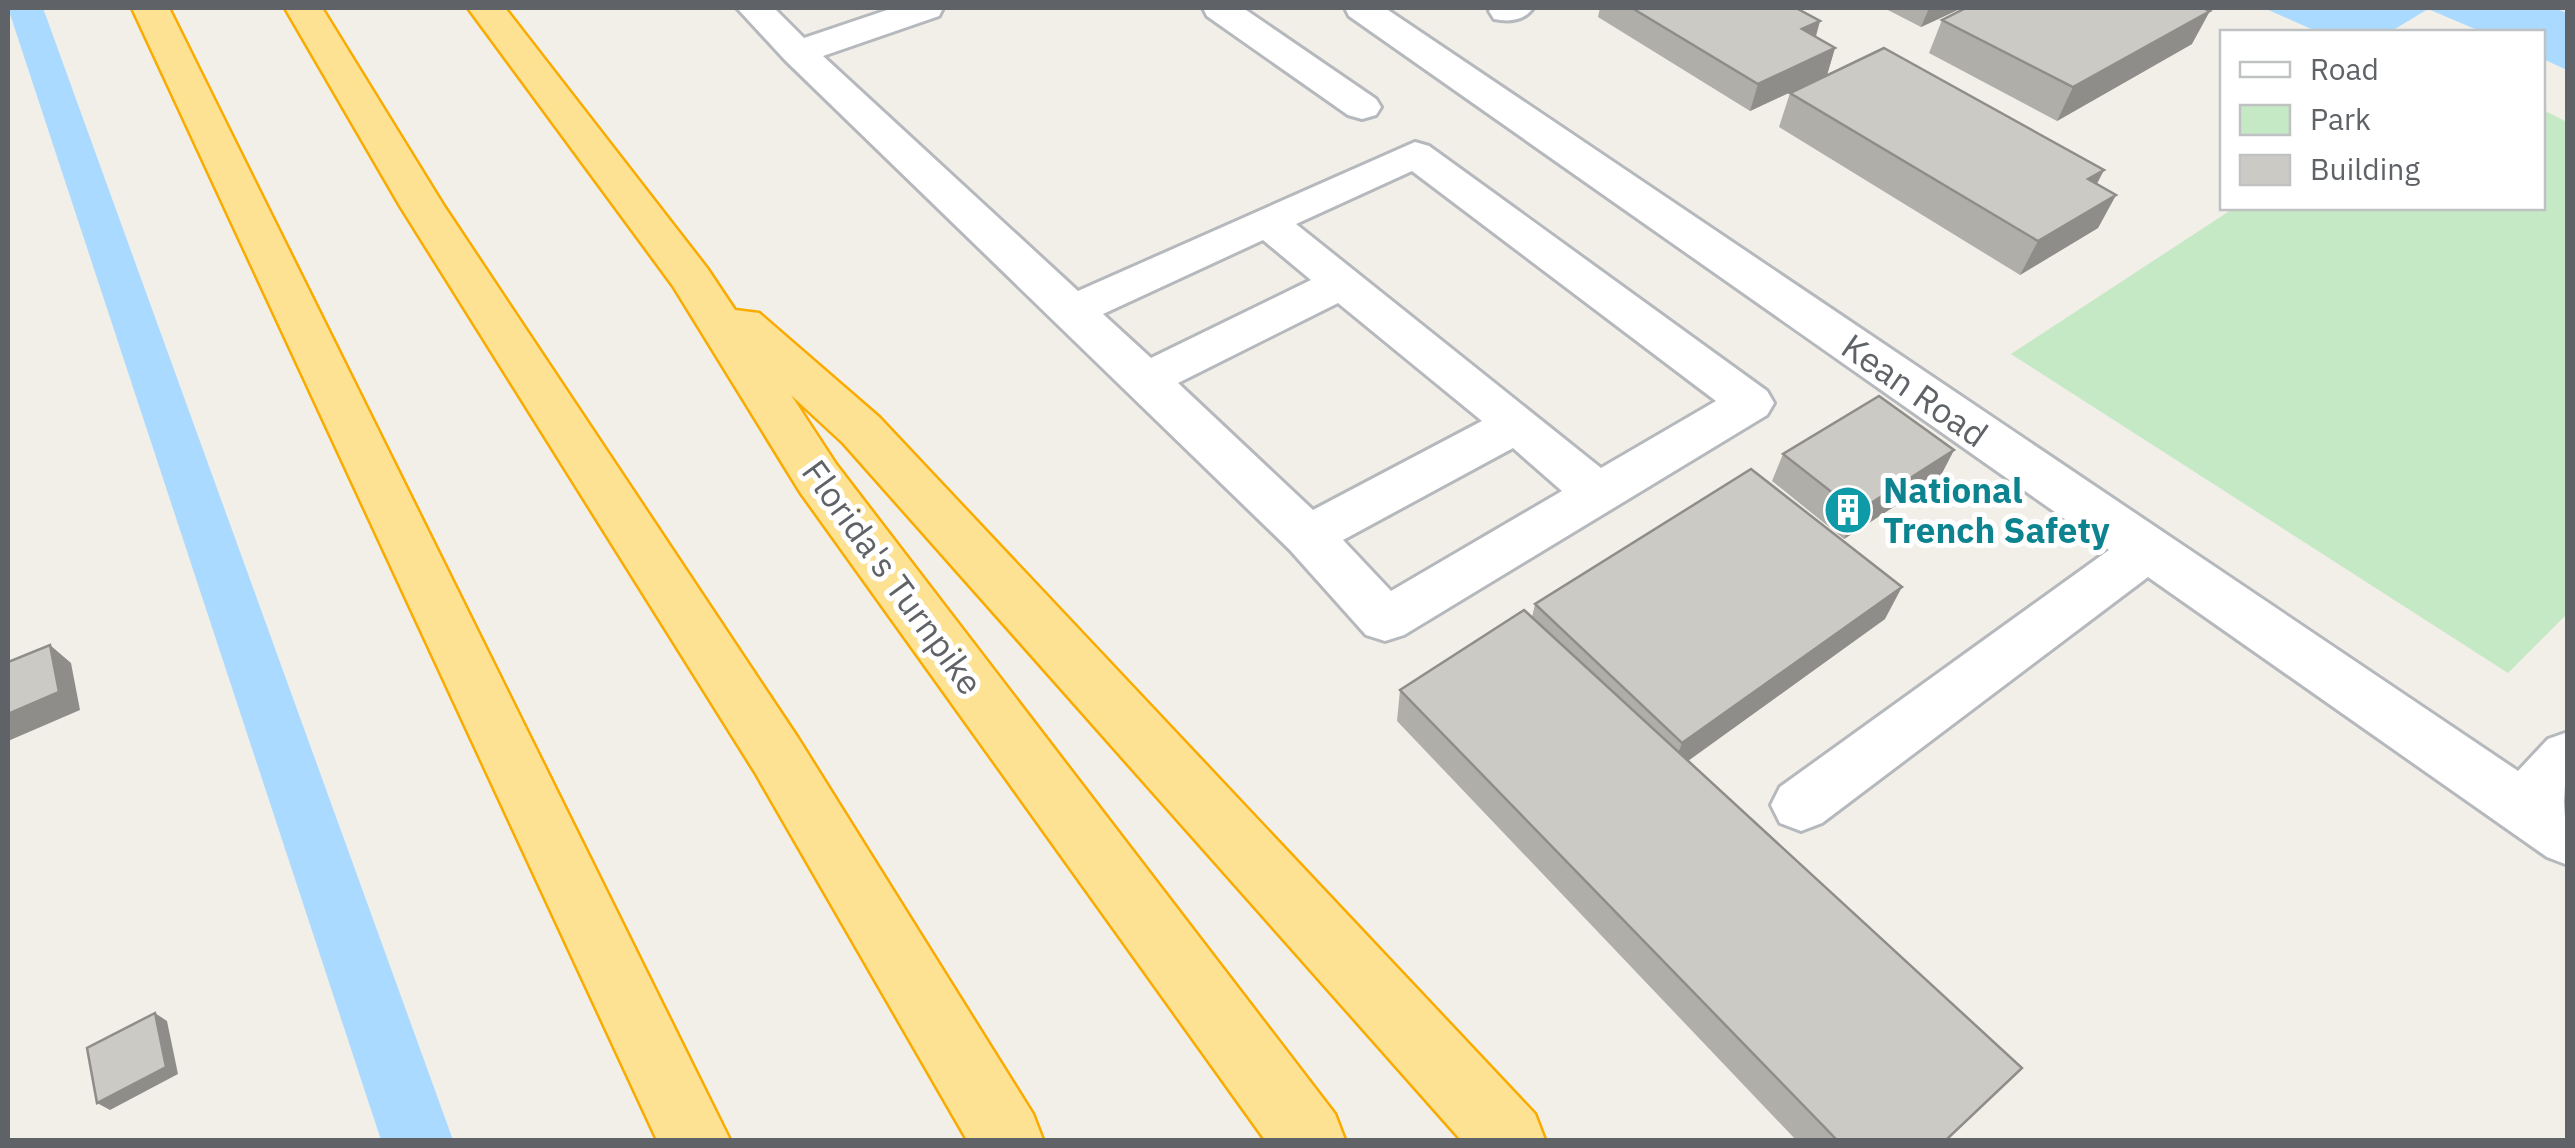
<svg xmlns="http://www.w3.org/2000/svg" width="2575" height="1148" font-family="'IBM Plex Sans',sans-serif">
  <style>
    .green { fill: #c5e8c5 }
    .water { fill: #aadaff }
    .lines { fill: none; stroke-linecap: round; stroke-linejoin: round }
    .canal { fill: #aadaff; fill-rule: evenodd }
    .minor-casing { stroke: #b5b8bc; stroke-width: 6 }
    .highway-casing { stroke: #f9ab00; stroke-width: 5 }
    .minor { fill: #fff; fill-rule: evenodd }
    .highway { fill: #fde293; fill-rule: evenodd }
    .wall { fill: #afaea9 }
    .shaded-wall { fill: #8f8d8a }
    .building { fill: #cccac5; stroke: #8f8d8a; stroke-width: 2.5 }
    .labels { text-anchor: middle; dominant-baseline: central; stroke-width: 10; stroke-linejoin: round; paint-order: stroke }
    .street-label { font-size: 35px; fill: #5f6368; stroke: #fff }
    .culture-label { font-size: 35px; font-weight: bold; fill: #0d838f; stroke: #fff; text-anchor: start }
  </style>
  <rect width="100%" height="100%" fill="#f1efe8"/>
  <path class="green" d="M2543,110l24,12v492l-59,59 -497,-319 223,-146h308z"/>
  <path class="water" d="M2264,8h290l13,5v57l-24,-11 -1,-27h-60l-54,-23 -38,23h-72z"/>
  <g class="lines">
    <path class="canal" d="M8,8h35l410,1132h-72z"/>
    <g class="minor-casing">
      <path id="minor" d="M737,8h37l30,30 89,-30h50l-4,8 -116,40 255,235 337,-149 14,4 338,245 7,12 -7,12 -363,220 -19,6 -19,-6 -76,-85 -505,-490zM1412,171l304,230 -115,67 -305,-244zM1263,240l48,40 -160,78 -48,-44zM1338,303l144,118 -169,89 -135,-127zM1513,448l49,43 -171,100 -48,-51z
        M1203,8h40l133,91 5,8 -5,8 -14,4 -14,-4 -141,-99z
        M1345,8h40l1133,763 30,-32 20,-7 -4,70 4,63 -21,-8 -399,-280 -326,246 -21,8 -21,-8 -9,-18 9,-18 329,-237 -760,-534z
        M1492,8h41c-9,13 -24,14 -39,11l-5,-8z"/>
    </g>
    <g class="highway-casing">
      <path id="highway" d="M132,8h37l561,1132h-73z
        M285,8h37l122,198 354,532 235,376 10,26h-76l-211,-366 -356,-568z
        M468,8h37l202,260 28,42 24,3 120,104 656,697 10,26h-84l-618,-697 -52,-48 45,69 499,650 10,26h-80l-465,-648 -127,-206z"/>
    </g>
    <use href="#minor" class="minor"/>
    <use href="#highway" class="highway"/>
  </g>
  <path class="wall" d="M1600,8h196l24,13 -4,16 19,11 -8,27 -77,36 -152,-94z
    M1884,8h78l-41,19z
    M1942,20l250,24 -135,77 -128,-68z
    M1790,93l314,77 -7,14 19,11 -18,33 -78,47 -241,-148z
    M1954,450l-14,27 -96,62 -72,-58 11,-27z
    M1535,604l350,15 -197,141 258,380h-150l-399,-419 3,-31 132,-73z"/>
  <path class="shaded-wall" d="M1929,8h33l-41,19z
    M2210,11l-18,33 -135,77 16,-34z
    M1820,21l-8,27 -10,-19z
    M1835,48l-8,27 -77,36 8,-27z
    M2104,170l-18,33 2,-24z
    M2116,195l-18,33 -78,47 18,-34z
    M1954,450l-14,27 -96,62 13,-27z
    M1902,587l-17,32 -215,155 12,-31z
    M50,645l21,18 9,47 -72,31v-27z
    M155,1013l12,8 11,53 -68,36 -13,-7z"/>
  <path class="building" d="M1632,8h164l24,13 -18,8 33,19 -77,36z
    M1966,8h237l7,3 -137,76 -131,-67z
    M1884,48l220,122 -16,9 28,16 -78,46 -248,-148z
    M1879,396l75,54 -97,62 -74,-58z
    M1751,469l151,118 -220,156 -147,-139z
    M1524,610l498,458 -76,72h-109l-437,-450z
    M50,645l9,47 -51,22v-52z
    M155,1013l11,54 -69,36 -10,-55z"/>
  <defs>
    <g id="building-disc" transform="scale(2.5)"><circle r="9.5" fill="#0f9aa8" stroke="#fff"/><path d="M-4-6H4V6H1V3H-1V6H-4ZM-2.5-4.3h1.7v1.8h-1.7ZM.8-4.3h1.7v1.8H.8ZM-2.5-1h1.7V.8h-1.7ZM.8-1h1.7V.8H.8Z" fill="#fff"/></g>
  </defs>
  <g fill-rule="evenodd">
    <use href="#building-disc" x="1848" y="510"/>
  </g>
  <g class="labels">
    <g class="street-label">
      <text transform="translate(1915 390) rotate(35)">Kean Road</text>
      <text transform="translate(893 577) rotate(54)">Florida's Turnpike</text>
    </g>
    <g class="culture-label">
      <text x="1883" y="490">National<tspan x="1883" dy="40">Trench Safety</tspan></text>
    </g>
  </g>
  <rect width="2575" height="1148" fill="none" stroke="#5f6368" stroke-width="20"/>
  <rect x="2220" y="30" width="325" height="180" fill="#ffffff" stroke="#bfc1c3" stroke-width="2.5"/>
  <rect x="2240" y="62" width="50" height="15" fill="#ffffff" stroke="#bfc1c3" stroke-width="2.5"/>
  <text x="2310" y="80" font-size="30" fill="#5f6368">Road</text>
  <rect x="2240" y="105" width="50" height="30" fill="#c5e8c5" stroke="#bfc1c3" stroke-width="2.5"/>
  <text x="2310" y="130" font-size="30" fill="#5f6368">Park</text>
  <rect x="2240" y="155" width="50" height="30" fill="#cccac5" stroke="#bfc1c3" stroke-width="2.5"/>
  <text x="2310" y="180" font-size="30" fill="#5f6368">Building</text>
</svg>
